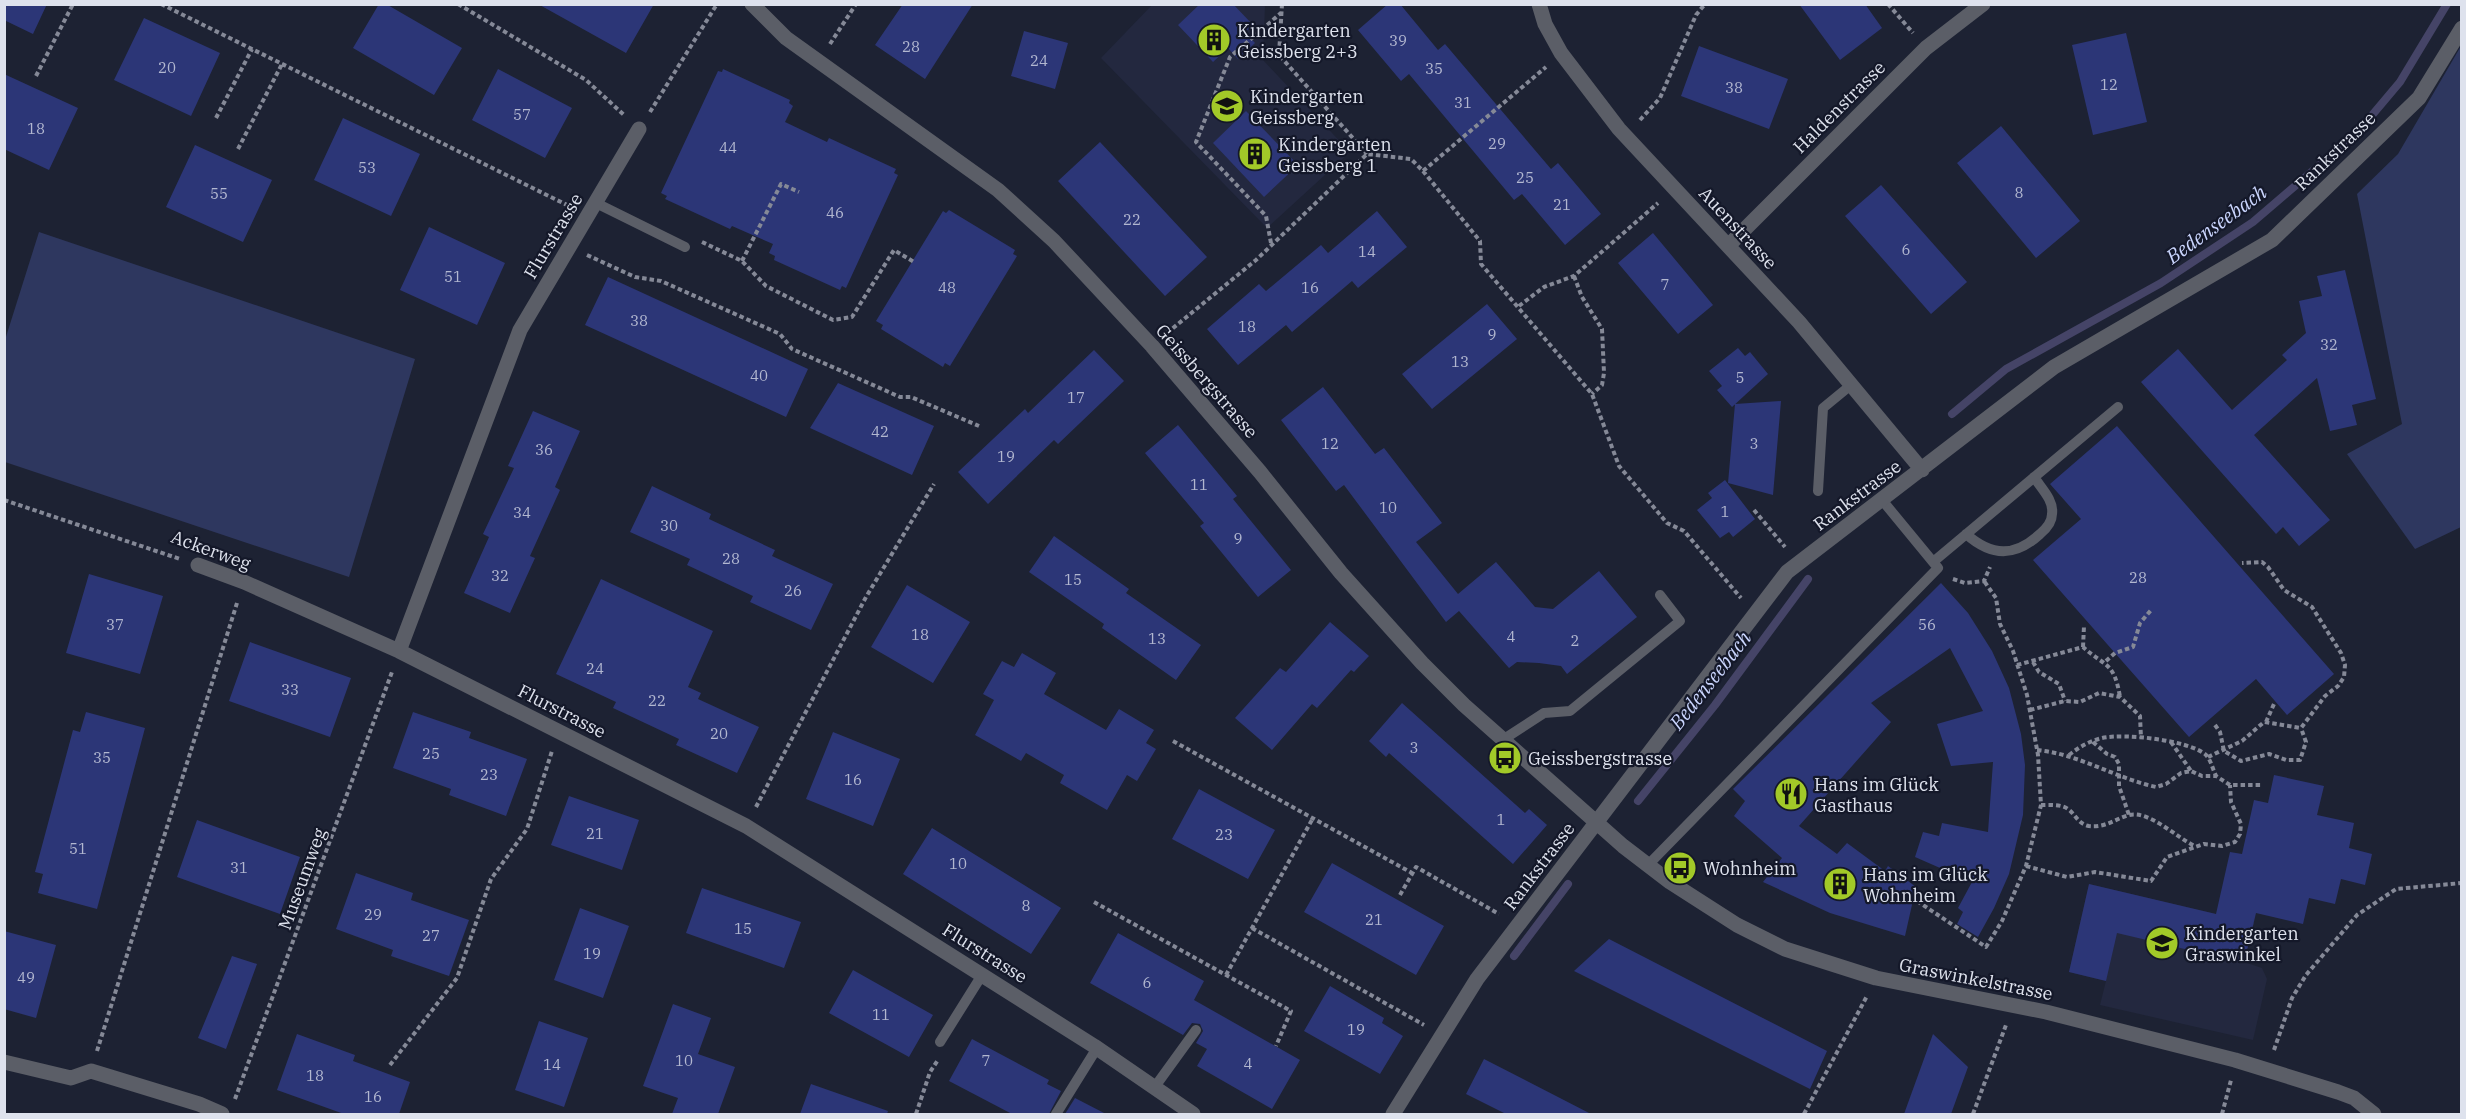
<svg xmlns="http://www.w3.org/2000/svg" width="2466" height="1119" font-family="'IBM Plex Serif',serif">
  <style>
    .built { fill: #23283f }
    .green { fill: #2e375f }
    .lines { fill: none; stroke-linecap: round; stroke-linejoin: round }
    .stream { stroke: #454467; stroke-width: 8 }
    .building { fill: #2c3677 }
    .path { stroke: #858997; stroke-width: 4; stroke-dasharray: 4.5 3; stroke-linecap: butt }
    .lane { stroke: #5b5e67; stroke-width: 10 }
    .street { stroke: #5b5e67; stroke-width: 15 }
    .labels { text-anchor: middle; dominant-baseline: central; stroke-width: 4.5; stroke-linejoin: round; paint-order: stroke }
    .number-label { font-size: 15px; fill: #b2b7d0 }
    .poi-label { font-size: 18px; fill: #dee2ed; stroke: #141829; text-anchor: start }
    .street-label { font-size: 18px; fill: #dee2ed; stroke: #141829 }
    .water-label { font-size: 20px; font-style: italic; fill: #cad5fd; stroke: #141829 }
  </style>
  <rect width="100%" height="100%" fill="#1d2233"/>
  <path class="built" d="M1152,5h113l-2,55 87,92 -83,76 -166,-170z
    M2089,884l165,39 -10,39 18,6 5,11 -14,61 -153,-35 6,-24 -37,-9z"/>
  <path class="green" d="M2461,46v481l-46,22 -68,-95 55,-30 -45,-230 41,-40z
    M39,232l376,127 -66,218 -344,-115v-122z"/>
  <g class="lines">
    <path class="stream" d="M1952,414l54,-45 155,-86 92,-61 104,-89 43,-51 47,-78
      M1638,801l77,-96 93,-126
      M1514,956l54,-72"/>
  </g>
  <path class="building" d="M4,4h43l-14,30 -29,-14z
    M379,4h7l76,44 -28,47 -81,-47z
    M538,4h116l-28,49z
    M903,4h70l-48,75 -50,-34z
    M1200,4h33l20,21 -8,7 10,11 -17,16 -10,-11 -15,14 -35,-37z
    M1388,4h12l38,46 7,-6 106,125 7,-6 43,51 -36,31 -43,-51 -8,6 -105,-126 -8,7 -43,-51z
    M1799,4h66l17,24 -42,32z
    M144,18l76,35 -29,63 -77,-36z
    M1024,31l44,12 -13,46 -44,-13z
    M2126,33l21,89 -54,13 -21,-90z
    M1699,46l89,33 -19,50 -88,-33z
    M498,69l74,39 -27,50 -73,-38z
    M723,69l67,31 -1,3 4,3 -8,16 42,20 2,-4 67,31 -2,4 4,2 -52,113 -4,-2 -2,4 -66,-30 1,-4 -6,-3 4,-9 -41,-18 -2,3 -65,-30 2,-3 -6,-3 57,-122 4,1z
    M4,74l74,34 -29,62 -45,-21z
    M1246,111l52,54 -34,32 -51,-54z
    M343,118l77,36 -29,62 -77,-36z
    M2001,126l79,95 -44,37 -79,-95z
    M1100,142l107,115 -42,39 -107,-115z
    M195,145l77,35 -29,62 -77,-35z
    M1881,185l86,97 -36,32 -86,-98z
    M949,210l66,40 -2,4 4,2 -67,110 -5,-3 -2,4 -62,-38 2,-4 -7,-4 67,-110 3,2z
    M1377,211l30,36 -49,41 -6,-7 -60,51 -6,-7 -48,40 -31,-36 52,-45 7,7 55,-46 7,8z
    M429,227l76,36 -28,62 -77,-35z
    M1653,233l60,72 -35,29 -60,-71z
    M2345,270l31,129 -24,6 5,20 -27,6 -13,-53 -63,57 76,85 -31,26 -16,-19 -7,7 -135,-152 37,-33 54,61 55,-50 -5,-5 24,-22 -7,-32 23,-5 -5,-20z
    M608,277l200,92 -22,48 -201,-92z
    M1487,304l30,35 -85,70 -30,-35z
    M1738,348l7,8 5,-4 18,22 -36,33 -15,-17 5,-4 -13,-15z
    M1094,350l30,31 -66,63 -4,-4 -66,64 -30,-32 67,-63 3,4z
    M838,383l96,43 -22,49 -102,-47z
    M1323,387l52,67 9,-6 58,75 -26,19 42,52 38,-32 39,45 18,2 46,-38 38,46 -70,57 -6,-8 -22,-3 -22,-1 -8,6 -50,-57 -13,11 -102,-137 -8,6 -55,-71z
    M1781,401l-8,94 -45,-12 7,-79z
    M533,411l47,20 -25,56 5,3 -30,66 5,2 -25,55 -46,-20 25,-56 -6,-3 31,-66 -6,-2z
    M1178,425l59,71 -4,3 58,71 -33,27 -58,-71 4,-3 -59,-70z
    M2117,426l217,248 -47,41 -31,-36 -67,58 -156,-177 48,-41 -31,-35z
    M1725,480l30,39 -22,18 -4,-5 -9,6 -23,-28 15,-12 -4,-5z
    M652,486l59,28 -2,5 66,31 -3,6 61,28 -22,46 -61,-28 3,-6 -66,-31 3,-6 -60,-27z
    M1054,536l75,53 -3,4 75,52 -25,35 -74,-52 2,-4 -75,-52z
    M89,574l74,22 -23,78 -74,-21z
    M601,579l112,52 -25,56 13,6 -3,6 61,28 -22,46 -61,-28 3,-6 -66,-31 3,-6 -60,-28z
    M1941,583l27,30 24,38 17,37 12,46 4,31 -2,50 -14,59 -15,34 -16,29 -21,-13 6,-12 -5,-4 14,-26 -57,-25 8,-25 16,4 3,-13 46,9 5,-70 -42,4 -14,-42 46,-13 -33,-63 -79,55 20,19 -92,104 38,28 10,-11 38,28 3,-5 28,21 -11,49 -75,-23 -67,-31 19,-24 -48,-42 11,-15 -12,-12z
    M907,585l63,37 -37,61 -62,-36z
    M1330,622l39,34 -15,16 -3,-2 -34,38 -5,-4 -40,46 -37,-32 45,-50 6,4z
    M250,642l101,36 -21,59 -101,-36z
    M1022,653l34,20 -12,21 62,36 13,-21 35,21 -8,13 10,6 -19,32 -10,-6 -20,35 -47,-27 4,-8 -38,-22 -5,8 -46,-26 19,-35 -11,-6 19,-33 12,6z
    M1402,703l123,110 4,-4 18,16 -34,39 -124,-111 -3,4 -17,-16z
    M86,712l59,16 -48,181 -59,-16 5,-19 -8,-2 38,-142 7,2z
    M413,712l58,20 -2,6 58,21 -21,57 -57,-21 2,-6 -58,-21z
    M833,732l67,27 -27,67 -67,-27z
    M2274,775l50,11 -7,29 37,8 -5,25 23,6 -7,31 -24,-6 -6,25 -26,-6 -6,26 -47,-11 -12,50 -127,-30 -11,48 -37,-9 20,-88 127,30 14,-62 12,2 12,-54 14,3z
    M1199,789l76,41 -27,49 -76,-40z
    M569,796l70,24 -17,50 -71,-25z
    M197,820l103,37 -20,57 -103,-37z
    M932,828l129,80 -30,46 -128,-80z
    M1332,863l112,63 -28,49 -112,-63z
    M356,873l57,20 -2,7 58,20 -20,56 -58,-20 2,-6 -57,-21z
    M702,888l99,34 -17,46 -98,-35z
    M580,908l49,18 -26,72 -49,-18z
    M4,931l52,14 -20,73 -32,-9z
    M1118,933l86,48 -10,19 106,60 -28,49 -75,-43 10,-17 -11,-6 7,-12 -3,-7 -8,-1 -9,12 -93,-52z
    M1609,939l218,112 -17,38 -236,-118z
    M232,956l25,8 -31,85 -28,-11z
    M853,970l80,45 -24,42 -80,-44z
    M1330,986l54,32 -2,5 21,13 -23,38 -76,-43z
    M673,1004l38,14 -13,36 37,13 -17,47h-46l6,-16 -35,-12z
    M539,1021l49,17 -24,69 -49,-17z
    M297,1034l58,21 -2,6 57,21 -11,32h-55l-67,-24z
    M1933,1034l35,33 -17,47h-47z
    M972,1039l77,41 -2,4 14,7 -12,23h-37l-63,-33z
    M1484,1059l107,55h-85l-40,-20z
    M811,1084l77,27 -1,3h-87z
    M1075,1098l31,16h-41z"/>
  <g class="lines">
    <path class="path" d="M161,4l408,202
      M458,4l128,76 38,35
      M1282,4l-3,51 88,99
      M1888,4l25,29
      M830,44l26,-40
      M36,76l37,-72
      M650,112l67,-108
      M216,118l36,-69
      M1640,120l20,-22 36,-83 9,-11
      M238,149l44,-85
      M1423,171l57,70 1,23 111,130 27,72 48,57 17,8 57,67
      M702,242l40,19 24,25 67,34 19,-3 42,-67 20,12
      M1271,243l-5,-27 -70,-74 34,-85 51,-44
      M587,255l48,22 26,4 119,53 12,15 108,48h11l68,29
      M742,261l39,-77 18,8
      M1574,276l8,21 20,32 2,44 -2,12 -10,9
      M1519,306l25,-19 30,-11 84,-73
      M1167,333l89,-73 111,-106 44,5 12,12 123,-104
      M4,500l176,59
      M1754,510l31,37
      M1953,579l12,4 19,-2 6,-14
      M2083,647l1,-21
      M2106,661l9,-8 18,-6 7,-24 12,-14
      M2033,662l6,10 20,12 6,17
      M2017,665l66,-18c22,20 31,14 37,50
      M2030,710l35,-9 15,1 19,-9 21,4 20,19 1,22
      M2266,722l8,-18
      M2215,725l5,7 4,19 17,10 28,-7 17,6h14l6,-18 -5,-14
      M1173,741l239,132
      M2093,742l14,12 8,3 4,7v22l10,29
      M2171,742l20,29
      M2037,750c42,4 78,28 119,37l10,-3 15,-11 10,-2 11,5h14l14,9h32
      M2069,755c10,-8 21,-14 33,-17 22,-5 87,2 104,17 5,5 7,15 10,21
      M2208,757l34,-16 22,-19 37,6 24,-32 13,-10 6,-9 1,-12 -4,-12 -29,-46 -28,-17 -16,-23 -6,-5 -20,1
      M2041,805c8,0 20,-1 27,4 8,6 10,15 21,17 16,2 26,-7 40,-11 20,-5 48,23 66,31
      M756,807l110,-210 68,-113
      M2026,866l41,11 28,-5 56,9 16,-24 37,-13 18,2 13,-4 5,-8 1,-10 -10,-22 -1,-17
      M1400,895l16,-28 83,47
      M1917,901l69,46 16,-26 24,-55 15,-61 -3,-50 -11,-60 -14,-44 -13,-27 -4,-26 -12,-17
      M1094,902l197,109 -15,35
      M1252,928l172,97
      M1226,975l87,-157
      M2274,1050l18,-52 14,-23 51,-60 39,-26 66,-6
      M97,1051l140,-448
      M390,1065l67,-87 34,-99 36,-50 25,-78
      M235,1099l157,-427
      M916,1114l14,-42 8,-12
      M1804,1114l63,-118
      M1973,1114l33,-89
      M2222,1114l9,-34"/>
    <path class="lane" d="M596,203l89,44
      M1818,491l5,-83 28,-23
      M1966,534c26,23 49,23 74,0 6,-5 12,-12 12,-20 2,-14 -11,-26 -18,-37
      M1933,562l185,-155
      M1504,739l40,-26 26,-2 110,-90 -20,-26
      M1648,865l290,-297 -56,-68
      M940,1042l42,-67
      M1154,1088l42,-58
      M1056,1114l41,-66"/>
    <path class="street" d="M752,4l34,34 212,152 56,51 98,105 108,126 81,101 81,90 42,42 159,141 47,36 67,43 48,24 91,29 170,34 189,48 103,32 16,6 20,16
      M1539,4l6,20 16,29 58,76 180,193 123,148
      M1729,245l197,-197 57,-44
      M198,565l46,17 155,69 347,175 348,220 99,68
      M399,651l121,-321 119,-201
      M4,1062l67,16 20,-7 108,33 23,10
      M1393,1114l84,-135 310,-407 267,-205 218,-127 147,-142 43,-70"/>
  </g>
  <defs>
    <g id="building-disc" transform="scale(1.725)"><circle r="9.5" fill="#a2c928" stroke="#141829"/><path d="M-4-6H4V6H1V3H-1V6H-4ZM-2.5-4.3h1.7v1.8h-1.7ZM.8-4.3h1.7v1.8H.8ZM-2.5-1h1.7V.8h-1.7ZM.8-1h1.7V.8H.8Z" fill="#111"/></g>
    <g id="school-disc" transform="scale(1.725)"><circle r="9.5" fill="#a2c928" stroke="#141829"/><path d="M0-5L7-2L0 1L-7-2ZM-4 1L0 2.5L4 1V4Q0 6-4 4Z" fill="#111"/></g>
    <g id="bus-disc" transform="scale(1.725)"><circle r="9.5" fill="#a2c928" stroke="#141829"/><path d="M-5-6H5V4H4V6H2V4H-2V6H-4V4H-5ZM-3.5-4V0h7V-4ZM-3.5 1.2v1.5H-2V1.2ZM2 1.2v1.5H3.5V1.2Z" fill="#111"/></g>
    <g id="restaurant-disc" transform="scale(1.725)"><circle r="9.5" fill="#a2c928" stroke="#141829"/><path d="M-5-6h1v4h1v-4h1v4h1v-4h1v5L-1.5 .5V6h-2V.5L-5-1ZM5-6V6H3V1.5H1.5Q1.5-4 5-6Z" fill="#111"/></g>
  </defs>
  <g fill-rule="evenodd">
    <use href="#building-disc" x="1214" y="40"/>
    <use href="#school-disc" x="1227" y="106"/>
    <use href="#building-disc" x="1255" y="154"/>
    <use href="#bus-disc" x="1505" y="758"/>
    <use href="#restaurant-disc" x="1791" y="794"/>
    <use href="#bus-disc" x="1680" y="868"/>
    <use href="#building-disc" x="1840" y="884"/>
    <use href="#school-disc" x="2162" y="943"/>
  </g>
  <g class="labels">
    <g class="number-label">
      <text x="1398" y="40">39</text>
      <text x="911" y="46">28</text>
      <text x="1039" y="60">24</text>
      <text x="167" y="67">20</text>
      <text x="1434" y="68">35</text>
      <text x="2109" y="84">12</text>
      <text x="1734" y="87">38</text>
      <text x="1463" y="102">31</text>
      <text x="522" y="114">57</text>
      <text x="36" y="128">18</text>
      <text x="1497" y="143">29</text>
      <text x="728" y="147">44</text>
      <text x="367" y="167">53</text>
      <text x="1525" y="177">25</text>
      <text x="2019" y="192">8</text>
      <text x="219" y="193">55</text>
      <text x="1562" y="204">21</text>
      <text x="835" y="212">46</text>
      <text x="1132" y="219">22</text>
      <text x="1906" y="249">6</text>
      <text x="1367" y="251">14</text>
      <text x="453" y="276">51</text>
      <text x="1665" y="284">7</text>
      <text x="947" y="287">48</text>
      <text x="1310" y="287">16</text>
      <text x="639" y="320">38</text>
      <text x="1247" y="326">18</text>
      <text x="1492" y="334">9</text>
      <text x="2329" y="344">32</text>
      <text x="1460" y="361">13</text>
      <text x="759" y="375">40</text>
      <text x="1740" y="377">5</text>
      <text x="1076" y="397">17</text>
      <text x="880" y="431">42</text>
      <text x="1330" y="443">12</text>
      <text x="1754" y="443">3</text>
      <text x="544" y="449">36</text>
      <text x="1006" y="456">19</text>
      <text x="1199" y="484">11</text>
      <text x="1388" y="507">10</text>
      <text x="1725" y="511">1</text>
      <text x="522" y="512">34</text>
      <text x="669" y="525">30</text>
      <text x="1238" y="538">9</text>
      <text x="731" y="558">28</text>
      <text x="500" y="575">32</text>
      <text x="2138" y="577">28</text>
      <text x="1073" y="579">15</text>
      <text x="793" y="590">26</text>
      <text x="115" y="624">37</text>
      <text x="1927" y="624">56</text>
      <text x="920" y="634">18</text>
      <text x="1511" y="636">4</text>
      <text x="1157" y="638">13</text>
      <text x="1575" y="640">2</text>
      <text x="595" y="668">24</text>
      <text x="290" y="689">33</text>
      <text x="657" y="700">22</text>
      <text x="719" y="733">20</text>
      <text x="1414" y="747">3</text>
      <text x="431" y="753">25</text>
      <text x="102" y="757">35</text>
      <text x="489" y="774">23</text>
      <text x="853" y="779">16</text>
      <text x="1501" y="819">1</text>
      <text x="595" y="833">21</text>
      <text x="1224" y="834">23</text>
      <text x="78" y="848">51</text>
      <text x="958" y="863">10</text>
      <text x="239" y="867">31</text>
      <text x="1026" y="905">8</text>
      <text x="373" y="914">29</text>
      <text x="1374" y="919">21</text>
      <text x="743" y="928">15</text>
      <text x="431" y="935">27</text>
      <text x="592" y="953">19</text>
      <text x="26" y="977">49</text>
      <text x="1147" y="982">6</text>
      <text x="881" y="1014">11</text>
      <text x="1356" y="1029">19</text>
      <text x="684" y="1060">10</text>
      <text x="986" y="1060">7</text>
      <text x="1248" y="1063">4</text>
      <text x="552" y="1064">14</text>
      <text x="315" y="1075">18</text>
      <text x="373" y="1096">16</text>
    </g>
    <g class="poi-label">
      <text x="1237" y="30">Kindergarten<tspan x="1237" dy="21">Geissberg 2+3</tspan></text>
      <text x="1250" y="96">Kindergarten<tspan x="1250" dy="21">Geissberg</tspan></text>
      <text x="1278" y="144">Kindergarten<tspan x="1278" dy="21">Geissberg 1</tspan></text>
      <text x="1528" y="758">Geissbergstrasse</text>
      <text x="1814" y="784">Hans im Glück<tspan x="1814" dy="21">Gasthaus</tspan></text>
      <text x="1703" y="868">Wohnheim</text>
      <text x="1863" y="874">Hans im Glück<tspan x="1863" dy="21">Wohnheim</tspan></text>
      <text x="2185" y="933">Kindergarten<tspan x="2185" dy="21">Graswinkel</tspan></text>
    </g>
    <g class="street-label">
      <text transform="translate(1839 107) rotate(-45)">Haldenstrasse</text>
      <text transform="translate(2335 151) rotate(-44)">Rankstrasse</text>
      <text transform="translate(1738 228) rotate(47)">Auenstrasse</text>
      <text transform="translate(553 236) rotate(-59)">Flurstrasse</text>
      <text transform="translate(1207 381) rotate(49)">Geissbergstrasse</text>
      <text transform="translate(1857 495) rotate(-37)">Rankstrasse</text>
      <text transform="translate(211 550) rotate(20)">Ackerweg</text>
      <text transform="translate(562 711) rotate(27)">Flurstrasse</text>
      <text transform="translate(1539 866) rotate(-53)">Rankstrasse</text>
      <text transform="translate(302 879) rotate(-70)">Museumweg</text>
      <text transform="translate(985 953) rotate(32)">Flurstrasse</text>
      <text transform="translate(1976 979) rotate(11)">Graswinkelstrasse</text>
    </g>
    <g class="water-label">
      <text transform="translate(2216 224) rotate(-36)">Bedenseebach</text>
      <text transform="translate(1710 680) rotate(-52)">Bedenseebach</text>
    </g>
  </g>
  <rect width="2466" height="1119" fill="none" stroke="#dee2ed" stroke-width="12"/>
</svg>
